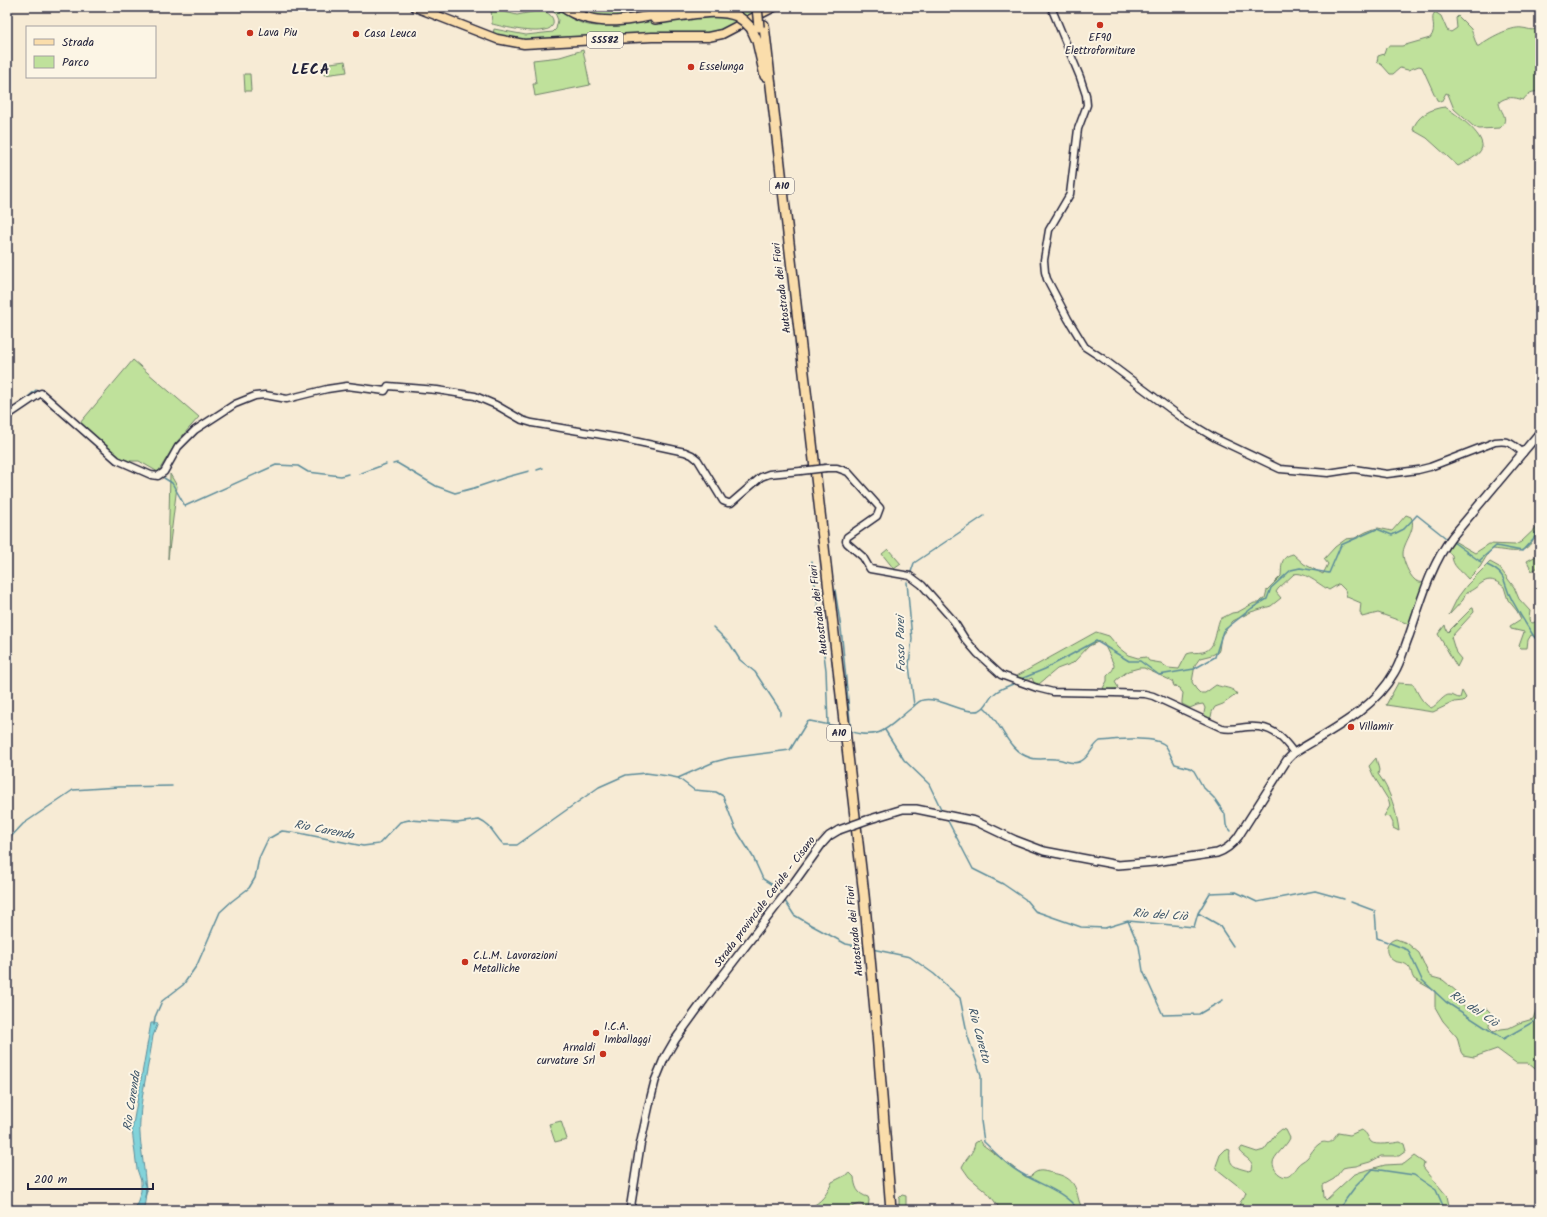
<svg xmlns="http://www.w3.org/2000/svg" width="1547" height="1217" font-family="Kalam,sans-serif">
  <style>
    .green { fill: #bfe19b; stroke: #70826b }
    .water { fill: #82d3da; stroke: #5c8c9a }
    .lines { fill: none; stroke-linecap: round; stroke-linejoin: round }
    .stream { stroke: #5c8c9a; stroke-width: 1.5 }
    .tertiary-casing { stroke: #22223b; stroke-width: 9 }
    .secondary-casing { stroke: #22223b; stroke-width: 10 }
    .primary-casing { stroke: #22223b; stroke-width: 11 }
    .motorway-casing { stroke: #22223b; stroke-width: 12 }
    .tertiary { stroke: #fcf5e5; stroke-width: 6 }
    .secondary { stroke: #fcf5e5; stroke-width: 7 }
    .primary { stroke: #faddab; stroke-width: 8 }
    .motorway { stroke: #faddab; stroke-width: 9 }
    .tertiary-bridge-casing { stroke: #22223b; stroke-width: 9; stroke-linecap: butt }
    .secondary-bridge-casing { stroke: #22223b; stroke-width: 10; stroke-linecap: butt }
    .motorway-bridge-casing { stroke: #22223b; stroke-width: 12; stroke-linecap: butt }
    .tertiary-bridge { stroke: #fcf5e5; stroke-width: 6 }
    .secondary-bridge { stroke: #fcf5e5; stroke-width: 7 }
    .motorway-bridge { stroke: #faddab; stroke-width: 9 }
    .poi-dot { fill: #c8321e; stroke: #fcf5e5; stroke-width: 1.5 }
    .labels { text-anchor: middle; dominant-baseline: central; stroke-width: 4; stroke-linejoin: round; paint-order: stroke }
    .shield { fill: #fcf5e5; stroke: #63616e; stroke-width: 1 }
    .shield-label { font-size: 10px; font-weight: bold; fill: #22223b }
    .poi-label { font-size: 11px; fill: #22223b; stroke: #fcf5e5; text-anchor: start }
    .street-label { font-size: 11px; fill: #22223b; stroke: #fcf5e5 }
    .water-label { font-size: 12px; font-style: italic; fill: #3f576b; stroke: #fcf5e5 }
    .district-label { font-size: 15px; font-weight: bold; letter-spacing: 1px; fill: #22223b; stroke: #fcf5e5 }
  </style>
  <rect width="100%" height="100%" fill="#f7ebd5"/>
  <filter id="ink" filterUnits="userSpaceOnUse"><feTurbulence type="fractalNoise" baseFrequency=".025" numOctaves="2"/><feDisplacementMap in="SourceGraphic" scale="8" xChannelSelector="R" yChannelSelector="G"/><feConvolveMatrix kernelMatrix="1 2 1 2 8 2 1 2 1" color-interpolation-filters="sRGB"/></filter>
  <g filter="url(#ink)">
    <path class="green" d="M491,7h6v3l20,5 25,-5c4,2 10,5 11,10 4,21 -52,6 -61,4z
      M548,7h9c12,11 23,18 39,19l123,-11 22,6 -27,12 -205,7 -16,-5 1,-6 32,6 27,-3 3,-3 2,-9 -3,-7z
      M571,7h94c-37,8 -58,16 -94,0z
      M700,7h53l1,6 -8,5 -4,-3 -80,1z
      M1435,12l6,4 6,14 4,2 6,-4 -1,-10 2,-2 13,13 6,17h2c8,-7 32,-20 43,-18 9,1 9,4 18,-1v65c-9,-1 -11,1 -17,8 -9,-3 -16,-4 -24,2 0,10 12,15 1,26l-21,1 -6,-3 -19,-17 -6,-15 -2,-1 -5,9 -4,-2 -15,-33 -3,-1 -11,4 -8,-2 -7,6h-3l-8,-9 -5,-3 1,-6 6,-2 2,-6 2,-2h14l28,-8c8,-10 -1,-19 5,-26z
      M583,50l7,35 -55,11 -2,-12h3l-3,-24 27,-3z
      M345,61l2,11 -23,3 -1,-11z
      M250,74l1,17h-6l-1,-17z
      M1445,107c10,6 39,27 37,40 -2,9 -16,15 -24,19l-31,-28 -14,-8c3,-14 19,-22 32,-23z
      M133,360l66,57 -23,26 -18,29 -19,-11h-9l-12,-4 -38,-34z
      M170,474l7,12 -9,73z
      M1406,515l5,2c6,13 -8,25 -8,37 0,7 6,21 12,26 2,2 6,2 9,3l-15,41 -31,-11 -16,4 -2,-5 1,-9 -14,-6 -2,-7 -6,-6 -10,6c-9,-5 -25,-19 -35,-16l-16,15 -2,3 5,6 -10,8 -20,6 -18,9 -12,15 -2,14 -1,2 -6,3 -12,3 -5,7 -3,17 4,7 4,4h5l11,-8c7,3 17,2 21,9l-14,10 -8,3 -3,5 -1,5 -2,2 -3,-1 -2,-5 1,-5 -2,-4 -6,1 -7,3 -8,-4v-3l1,-8 -4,-5 -5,-2 -2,-5 -28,-13h-5l-11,3 -12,9 -1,2 3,5 -2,2 -11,1 -2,-2 4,-7v-5c3,-3 7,-6 7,-11l-10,-21 -4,-3 -11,5 -16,17 -16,6 -18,15 -5,-1 -2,-5 -8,3 -9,-4 81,-45 13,4 10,12 9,7 10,3 8,-1 3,4 12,2 7,5 11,1 8,-15c4,-2 10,-1 16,-2 14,-4 12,-22 17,-33l12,-6 6,-1 16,-9h4l7,-5 2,-8 14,-14c1,-11 -1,-19 12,-22l11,10 19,10 5,-10 -4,-5 11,-12 11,-8 9,-1 11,-6 8,-3 4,-1 14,3z
      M1540,524c-1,4 -4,8 -5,12 -9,21 -23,15 -42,13l-4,3 -9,15 -12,12c-7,-9 -16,-12 -16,-24l-6,-5 8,-9 21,12 14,-9 26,1 6,-3z
      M888,549l13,15 -7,5 -12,-15z
      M1540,554v12l-8,5 -5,-10z
      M1490,562l9,5 15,20 5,12 11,12 -1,8 1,3 3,1 7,-4v20l-9,-4 -3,5 -1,8h-6l-2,-2 5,-14 -13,-3 -1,-3 11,-7 -4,-8 -9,-11 -4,-13c-19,-16 -22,0 -38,6l-3,7 -14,15 9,-18 9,-12z
      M1472,608h1l1,4 -23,25 5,16 5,6 -4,8 -19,-33 7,-9 1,4 2,3z
      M1398,683l15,1c5,9 8,18 18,24 7,-3 13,-14 19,-13 4,0 6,3 10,3l2,-7 4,7 -3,3 -9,1 -21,10 -47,-7z
      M1376,758l3,12 -1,4c12,15 19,39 21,57l-6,-3v-5l-3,-6 -6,-1 6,-10 -1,-5 -16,-26 -4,-9z
      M1396,939l11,4 12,10 10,22 3,2 11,3 13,11 2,2 2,8 5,6 22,2 3,3 -1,15 5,5 7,-3 8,-1 10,-5 14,-4 4,-11 3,-5v70l-12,-10h-12l-19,-14 -23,8 -11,-2 -2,-3 -4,-15 -14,-16 -8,-14v-16l-21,-12c-3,-4 -2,-9 -5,-12 -4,-5 -10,-4 -15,-6 -10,-6 -10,-19 2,-22z
      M561,1121l6,18 -12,3 -6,-18z
      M1282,1129l4,1 4,8c-3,8 -17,18 -17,25 0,4 3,9 6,11 10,7 13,-1 18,-8 3,-4 7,-5 10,-8 4,-4 7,-11 12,-14 9,-6 8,6 19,-11l12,2 11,-5c7,3 6,7 10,12 4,4 23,1 29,0l4,2 2,7 -7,5h-18l-11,6 -14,4 -9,1 -4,1 -9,11 -11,6 1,12 2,3 27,-25 7,-3 25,-7 19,-1 10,-8 10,7 -1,4 24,29 3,14h-205l-6,-4c1,-6 6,-8 7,-14l-28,-22 -2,-4 4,-11 6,-6 4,1c-2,17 5,17 19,21l3,-1c3,-10 -8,-12 -13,-19l3,-4 15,5 7,-2 12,-16z
      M980,1140l3,5 43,32 5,-1c6,-6 9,-6 17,-4 14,3 25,5 29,21 2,7 2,11 7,17h-83l-12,-16 -20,-17 -7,-10c4,-9 12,-14 13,-24z
      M850,1173l4,4c1,10 3,17 14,20l1,3 -1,10h-4l-1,-5 -3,-1 -6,2 -5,4h-40v-2c13,-6 18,-14 23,-26z
      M902,1195l4,1v14h-7v-12z"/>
    <path class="water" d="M151,1023h7l-5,13c-4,29 -12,57 -13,85 -2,26 11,68 3,89h-8l6,-19v-10l-4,-12 -5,-39z"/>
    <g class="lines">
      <path class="stream" d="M21,403l15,-13
        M393,464l4,-1 39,23 19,7 19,-5 33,-11 22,-6
        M537,470l6,-2
        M359,474l27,-10
        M164,478l8,5 13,23 91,-41 22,1 10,6 33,4 7,-2
        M1453,542l28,20
        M812,561l14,109 2,54
        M1479,561l17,-15 26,5 12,-13 6,-14
        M1487,565c22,10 15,18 25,35 7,13 15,26 23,38l5,1
        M911,572l3,-9 70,-47
        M907,582l5,57 -3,26 5,40
        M835,590l6,38 10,103
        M713,627l17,17 10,16 15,12 25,38v5
        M1021,679l24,-10 51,-28 33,20h11l19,14 35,-6 21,-12 8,-26 29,-23 15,-9 4,-11 20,-18 9,-2 29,5 12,-28 36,-16 15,6 12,-6 13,-14 29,23
        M984,707c18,15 22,44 47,51 6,2 17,0 24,1 8,0 16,6 24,3 10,-3 12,-15 21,-21 15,-1 54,-6 65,4 3,3 7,14 10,19l15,4 4,3 9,16 11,11 11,16 1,11 5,6
        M885,730l19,30 25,24 13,27
        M849,731c34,11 41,-7 64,-24 3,-3 7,-7 10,-7 15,-4 43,16 57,10 6,-2 9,-12 14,-16 5,-5 12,-7 19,-10
        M678,778l36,-16 15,-4 61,-8 17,-28 3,-1 25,5
        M948,821l25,48 30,15 22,15 10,12 46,16 24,1 23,-7 66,6 4,-14 12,-20 26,-1 21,10 58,-11 29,8
        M7,841l16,-17 50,-34 45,-3 54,-1
        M785,901l9,14 17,10 35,19 20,4
        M1351,902l24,9 2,27 31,12 14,30 24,22 57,37 37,-21
        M1198,913l21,12 14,21
        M1128,921l11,25 4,25 20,44 36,-1 24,-14
        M872,949l38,8 24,17 26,24 8,39 13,38v46l3,21c11,10 22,23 35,30 19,12 46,19 59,38
        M154,1025l1,-8 7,-16 21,-16 14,-20 23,-53 12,-11 17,-13 6,-10 4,-20 9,-19 14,-8 17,2 64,13 16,-2 21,-22 9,-2 48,3 22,-3c15,7 14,15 25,25h13l82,-58 27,-12 20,-2 22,3 10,2 16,12 22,2 7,4 12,32 18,29 10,22 16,10 3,5
        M144,1182l3,8 -2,7
        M1338,1210l17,-23 18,-18 41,6 22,15 9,20"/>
      <g class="tertiary-casing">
        <path id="tertiary" d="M1051,7l29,70 6,18 1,10 -9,24 -8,65 -21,36 -5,30 1,12 2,7 21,40 17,28 17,11 83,62 30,18 65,31 48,4 26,-4 33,5 31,-4 12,-3 65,-25c15,-2 17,2 28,11
          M7,416l34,-23 76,67 34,15 7,1 6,-4 14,-25 17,-17 40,-26 20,-8 10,-1 22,4 40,-10 20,-3 38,5 3,-5 49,4 38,6 21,9 26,15 10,3 88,15 65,14 7,3 6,5 25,41 5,2h3l30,-26 8,-3 32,-3
          M826,468h11l11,4 32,36 -3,8 -30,21 -1,4 1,2 16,14 7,12 40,7 12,9 31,35 12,19 13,15 23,21 36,13 16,4 61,1 31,1 8,2 69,32c8,2 16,0 25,-1 24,-2 34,8 47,26"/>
      </g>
      <g class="secondary-casing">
        <path id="secondary" d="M867,820l36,-11h13l59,12 40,19 29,11 74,14 37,-3 62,-9c9,-3 15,-8 21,-16l49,-77 7,-7c35,-22 79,-42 100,-80 7,-11 10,-25 15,-37 12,-34 21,-70 43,-99l88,-105
          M630,1210l10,-64 9,-41 6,-24 9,-22 11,-19 29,-40 89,-116 28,-39 8,-9 10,-6"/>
      </g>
      <g class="primary-casing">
        <path id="primary" d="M415,7l82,32 27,5 128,-7h56l14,-3 52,-27"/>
      </g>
      <g class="motorway-casing">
        <path id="motorway" d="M563,7c37,26 86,9 126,0
          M655,19c25,-2 59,-12 82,-3
          M764,25l100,870 12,126 15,189
          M751,28l6,13 8,35"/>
      </g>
      <use href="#tertiary" class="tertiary"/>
      <use href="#secondary" class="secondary"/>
      <use href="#primary" class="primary"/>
      <use href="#motorway" class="motorway"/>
      <g class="tertiary-bridge-casing">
        <path id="tertiary-bridge" d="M801,471l25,-3"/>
      </g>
      <g class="secondary-bridge-casing">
        <path id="secondary-bridge" d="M839,830l28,-10"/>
      </g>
      <g class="motorway-bridge-casing">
        <path id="motorway-bridge" d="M757,7l2,20
          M737,16l7,5 7,7"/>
      </g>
      <use href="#tertiary-bridge" class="tertiary-bridge"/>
      <use href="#secondary-bridge" class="secondary-bridge"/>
      <use href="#motorway-bridge" class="motorway-bridge"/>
    </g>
  </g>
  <g class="poi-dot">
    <circle cx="1100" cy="25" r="4"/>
    <circle cx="250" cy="33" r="4"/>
    <circle cx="356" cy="34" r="4"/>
    <circle cx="691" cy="67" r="4"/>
    <circle cx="1351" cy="727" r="4"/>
    <circle cx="465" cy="962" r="4"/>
    <circle cx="596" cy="1033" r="4"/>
    <circle cx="603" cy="1054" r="4"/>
  </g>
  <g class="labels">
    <g class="shield">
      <rect x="587" y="32" width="36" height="16" rx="3"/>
      <rect x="770" y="178" width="24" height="16" rx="3"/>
      <rect x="827" y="725" width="24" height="16" rx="3"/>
    </g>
    <g class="shield-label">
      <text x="605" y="40">SS582</text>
      <text x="782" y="186">A10</text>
      <text x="839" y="733">A10</text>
    </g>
    <g class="poi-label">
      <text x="258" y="33">Lava Piu</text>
      <text x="364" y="34">Casa Leuca</text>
      <text x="1100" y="38" text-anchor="middle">EF90<tspan x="1100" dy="13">Elettroforniture</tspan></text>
      <text x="699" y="67">Esselunga</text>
      <text x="1359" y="727">Villamir</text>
      <text x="473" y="956">C.L.M. Lavorazioni<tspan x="473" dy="13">Metalliche</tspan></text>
      <text x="604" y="1027">I.C.A.<tspan x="604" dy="13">Imballaggi</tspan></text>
      <text x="595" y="1048" text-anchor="end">Arnaldi<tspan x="595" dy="13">curvature Srl</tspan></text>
    </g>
    <g class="street-label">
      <text transform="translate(782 288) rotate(-97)">Autostrada dei Fiori</text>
      <text transform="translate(819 610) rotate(-97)">Autostrada dei Fiori</text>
      <text transform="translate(765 902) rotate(-53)">Strada provinciale Ceriale - Cisano</text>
      <text transform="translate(855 931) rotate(-96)">Autostrada dei Fiori</text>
    </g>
    <g class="water-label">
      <text transform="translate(901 644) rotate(-91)">Fosso Parei</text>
      <text transform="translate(324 830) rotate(11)">Rio Carenda</text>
      <text transform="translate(1160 915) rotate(4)">Rio del Ciò</text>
      <text transform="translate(1474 1009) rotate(34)">Rio del Ciò</text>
      <text transform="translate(979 1035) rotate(75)">Rio Caretto</text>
      <text transform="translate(132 1101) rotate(-81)">Rio Carenda</text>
    </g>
    <g class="district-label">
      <text x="311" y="70">LECA</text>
    </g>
  </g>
  <rect width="1547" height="1217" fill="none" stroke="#fcf5e5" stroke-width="24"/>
  <rect x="12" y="12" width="1523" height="1193" fill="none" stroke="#22223b" stroke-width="1.5" filter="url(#ink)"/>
  <rect x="26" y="26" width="130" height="52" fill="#fcf5e5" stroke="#a5a1a1"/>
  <rect x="34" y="39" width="20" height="6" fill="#faddab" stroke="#a5a1a1"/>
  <text x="62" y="46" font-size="12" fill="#22223b">Strada</text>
  <rect x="34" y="56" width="20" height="12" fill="#bfe19b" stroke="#a5a1a1"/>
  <text x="62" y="66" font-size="12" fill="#22223b">Parco</text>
  <path d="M28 1183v6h125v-6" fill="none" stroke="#22223b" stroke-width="2"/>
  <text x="34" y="1183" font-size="12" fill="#22223b" stroke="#fcf5e5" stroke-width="3" paint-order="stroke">200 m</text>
</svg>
